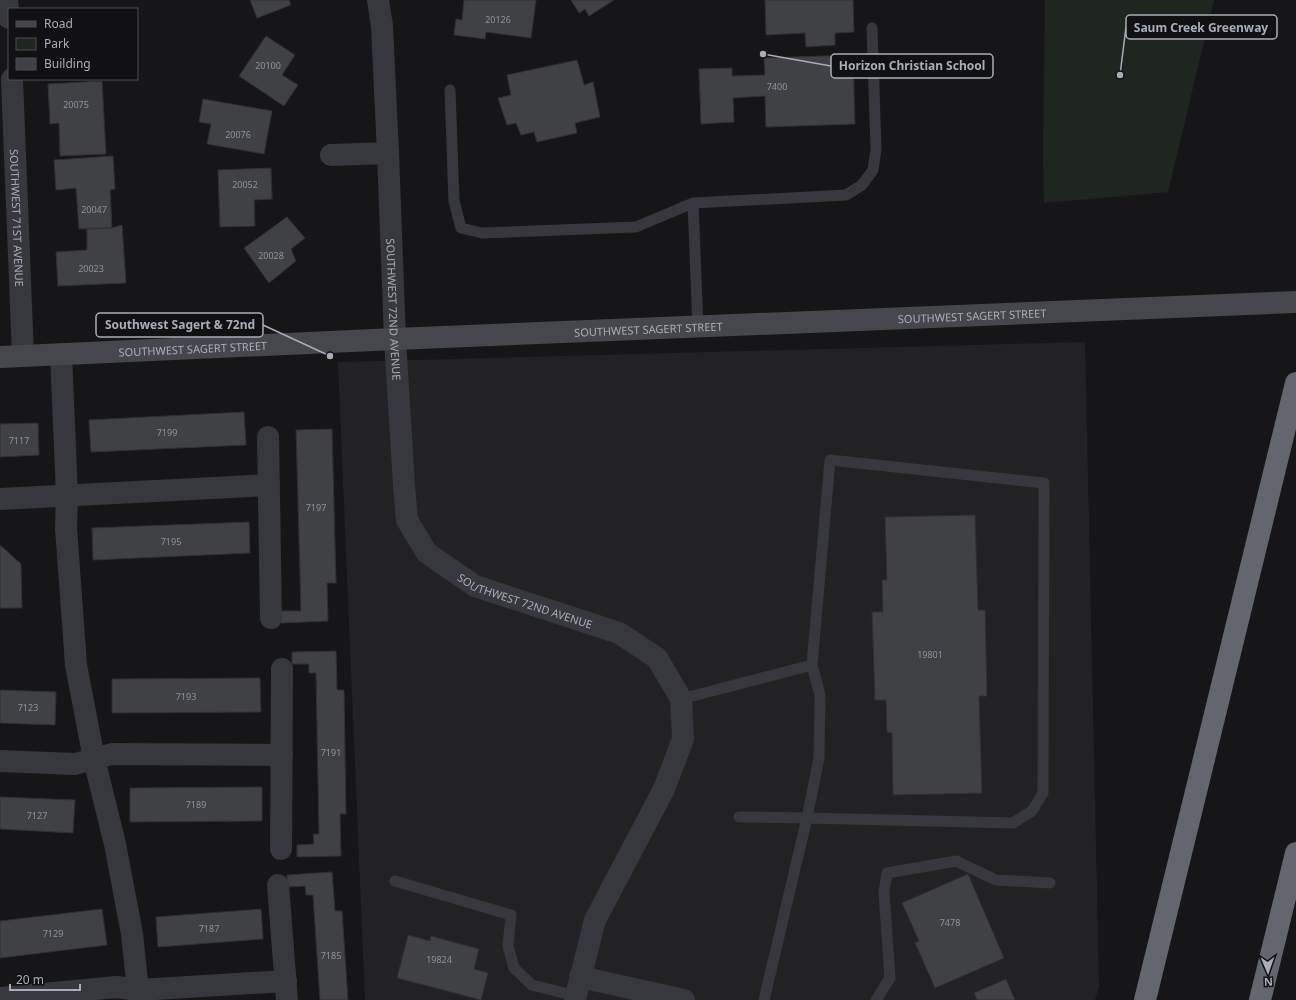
<svg xmlns="http://www.w3.org/2000/svg" width="1296" height="1000" font-family="'Noto Sans',sans-serif">
  <style>
    .built { fill: #222225 }
    .green { fill: #1e261f }
    .building { fill: #404145; stroke: #303034 }
    .lines { fill: none; stroke-linecap: round; stroke-linejoin: round }
    .service { stroke: #37383d; stroke-width: 11 }
    .minor { stroke: #37383d; stroke-width: 22 }
    .secondary { stroke: #45474d; stroke-width: 22 }
    .motorway { stroke: #63666e; stroke-width: 22 }
    .labels { text-anchor: middle; dominant-baseline: central; stroke-width: 3.5; stroke-linejoin: round; paint-order: stroke }
    .number-label { font-size: 9px; fill: #8e929b }
    .street-label { font-size: 11px; fill: #a8adb8; stroke: #111113 }
    .leader { fill: none; stroke: #a8adb8; stroke-width: 1.5 }
    .callout-dot { fill: #a8adb8; stroke: #111113; stroke-width: 1.5 }
    .callout { fill: #111113; stroke: #a8adb8; stroke-width: 1.5 }
    .callout-label { font-size: 12px; text-anchor: middle; font-weight: bold; fill: #a8adb8 }
  </style>
  <rect width="100%" height="100%" fill="#161618"/>
  <path class="built" d="M1085,342l14,645 -4,13h-730l-27,-638z"/>
  <path class="green" d="M1045,0h169l-46,192 -124,11 -1,-54z"/>
  <path class="building" d="M250,0h39l2,5 -34,13z
    M464,0h72l-5,38 -45,-6 -1,7 -31,-4 2,-16 6,1z
    M571,0h43l-25,16 -4,-7 -6,4z
    M765,0h88l1,32 -19,1v12l-29,2 -1,-14 -39,2z
    M266,36l29,19 -13,20 16,10 -14,21 -45,-30z
    M853,55l2,69 -89,3 -1,-31 -32,2 1,24 -33,2 -2,-55 33,-1v8l33,-1 -1,-17z
    M577,60l7,25 9,-3 7,35 -25,6 2,10 -40,9 -3,-10 -13,3 -5,-12 -9,2 -9,-27 13,-3 -4,-20z
    M102,81l4,73 -46,2 -1,-33 -9,1 -2,-40z
    M203,99l69,12 -8,43 -57,-10 4,-20 -12,-2z
    M113,156l2,33 -5,1 2,38 -33,1 -3,-41 -20,2 -2,-30z
    M271,168l1,31 -18,1 1,26 -35,1 -2,-57z
    M287,217l18,21 -14,11 5,12 -27,22 -25,-35z
    M122,225l4,58 -68,3 -2,-34 31,-2v-21l25,-1z
    M244,412l2,33 -155,7 -2,-32z
    M38,423l1,32 -39,2v-33z
    M332,429l4,154h-9l1,38 -47,2v-12h20l-5,-181z
    M975,515l3,95h7l2,86h-8l3,97 -89,2 -1,-62 -5,-1 -1,-32h-11l-3,-88h11l-1,-32h5l-2,-63z
    M249,522l1,31 -157,7 -1,-32z
    M0,545l21,19 1,44h-22z
    M336,651l1,39h7l2,124h-6l1,42 -44,1v-12l17,-1 -1,-10h6l-3,-161h-7v-9h-17v-12z
    M260,678l1,34 -149,1v-34z
    M0,690l56,2 -1,33 -55,-2z
    M262,787v34l-132,1v-34z
    M0,797l75,3 -2,33 -73,-4z
    M332,872l3,39h7l6,89h-28l-7,-105h-7l-1,-9 -17,1 -1,-12z
    M968,874l36,84 -69,30 -20,-45 4,-2 -17,-38z
    M102,909l5,36 -107,13v-37z
    M261,909l2,30 -105,8 -2,-30z
    M408,935l22,6 1,-5 48,13 -5,20 14,4 -7,27 -84,-22z
    M1006,979l9,21h-38l-3,-7z"/>
  <g class="lines">
    <path class="service" d="M450,90l4,111 7,27 21,5 154,-6 57,-24
      M698,327l-5,-124 153,-8 16,-10 11,-15 3,-21 -4,-121
      M681,699l131,-34 18,-205 214,23 -1,310 -11,18 -19,12 -206,-5 12,-60 1,-63 -8,-30
      M739,817l68,1 -43,182
      M395,881l116,34 -3,31 6,22 18,17 44,11
      M876,1000l14,-22 -6,-86 3,-19 69,-12 40,19 54,3"/>
    <g class="minor">
      <path d="M7,0l2,18"/>
      <path id="s1" d="M378,0l4,26 6,127 7,186 9,147 3,34 20,33 48,33 144,47 38,25 24,41 2,40 -19,50 -69,131 -20,80"/>
      <path id="s2" d="M12,79l11,277"/>
      <path d="M331,155l57,-2"/>
      <path d="M61,354l6,141 -1,33 10,137 18,94 21,85 17,90 7,66"/>
      <path d="M268,437l3,181"/>
      <path d="M0,499l269,-14"/>
      <path d="M0,761l75,3 37,-10 170,1"/>
      <path d="M281,849l1,-180"/>
      <path d="M278,885l9,115"/>
      <path d="M580,977l104,23"/>
      <path d="M0,998l117,-11 22,3 147,-9"/>
    </g>
    <path class="secondary" id="s3" d="M0,357l395,-18 901,-37"/>
    <path class="motorway" d="M1145,1000l151,-617
      M1260,1000l36,-147"/>
  </g>
  <g class="labels">
    <g class="number-label">
      <text x="498" y="19">20126</text>
      <text x="268" y="65">20100</text>
      <text x="777" y="86">7400</text>
      <text x="76" y="104">20075</text>
      <text x="238" y="134">20076</text>
      <text x="245" y="184">20052</text>
      <text x="94" y="209">20047</text>
      <text x="271" y="255">20028</text>
      <text x="91" y="268">20023</text>
      <text x="167" y="432">7199</text>
      <text x="19" y="440">7117</text>
      <text x="316" y="507">7197</text>
      <text x="171" y="541">7195</text>
      <text x="930" y="654">19801</text>
      <text x="186" y="696">7193</text>
      <text x="28" y="707">7123</text>
      <text x="331" y="752">7191</text>
      <text x="196" y="804">7189</text>
      <text x="37" y="815">7127</text>
      <text x="950" y="922">7478</text>
      <text x="209" y="928">7187</text>
      <text x="53" y="933">7129</text>
      <text x="331" y="955">7185</text>
      <text x="439" y="959">19824</text>
    </g>
    <g class="street-label">
      <text stroke="none"><textPath href="#s2" startOffset="139">SOUTHWEST 71ST AVENUE</textPath></text>
      <text stroke="none"><textPath href="#s1" startOffset="310">SOUTHWEST 72ND AVENUE</textPath></text>
      <text stroke="none"><textPath href="#s3" startOffset="973">SOUTHWEST SAGERT STREET</textPath></text>
      <text stroke="none"><textPath href="#s3" startOffset="649">SOUTHWEST SAGERT STREET</textPath></text>
      <text stroke="none"><textPath href="#s3" startOffset="193">SOUTHWEST SAGERT STREET</textPath></text>
      <text stroke="none"><textPath href="#s1" startOffset="670">SOUTHWEST 72ND AVENUE</textPath></text>
    </g>
  </g>
  <path class="leader" d="M1120 75L1126 27M763 54L831 66M330 356L263 325"/>
  <g class="callout-dot">
    <circle cx="1120" cy="75" r="4"/>
    <circle cx="763" cy="54" r="4"/>
    <circle cx="330" cy="356" r="4"/>
  </g>
  <g class="callout">
    <rect x="1126" y="15" width="151" height="24" rx="4"/>
    <rect x="831" y="54" width="162" height="24" rx="4"/>
    <rect x="96" y="313" width="167" height="24" rx="4"/>
  </g>
  <g class="callout-label">
    <text x="1201" y="32">Saum Creek Greenway</text>
    <text x="912" y="70">Horizon Christian School</text>
    <text x="180" y="329">Southwest Sagert &amp; 72nd</text>
  </g>
  <rect x="8" y="8" width="130" height="72" fill="#111113" stroke="#4d4f55"/>
  <rect x="16" y="21" width="20" height="6" fill="#45474d" stroke="#4d4f55"/>
  <text x="44" y="28" font-size="12" fill="#a8adb8">Road</text>
  <rect x="16" y="38" width="20" height="12" fill="#1e261f" stroke="#4d4f55"/>
  <text x="44" y="48" font-size="12" fill="#a8adb8">Park</text>
  <rect x="16" y="58" width="20" height="12" fill="#404145" stroke="#4d4f55"/>
  <text x="44" y="68" font-size="12" fill="#a8adb8">Building</text>
  <g transform="translate(1268 972) rotate(178)" stroke="#111113" stroke-width="3" paint-order="stroke">
  <path d="M0-3L7 15L0 10L-7 15Z" fill="#a8adb8"/>
  <text y="-6" font-size="11" font-weight="bold" text-anchor="middle" fill="#a8adb8">N</text>
  </g>
  <path d="M10 984v6h70v-6" fill="none" stroke="#a8adb8" stroke-width="2"/>
  <text x="16" y="984" font-size="12" fill="#a8adb8" stroke="#111113" stroke-width="3" paint-order="stroke">20 m</text>
</svg>
